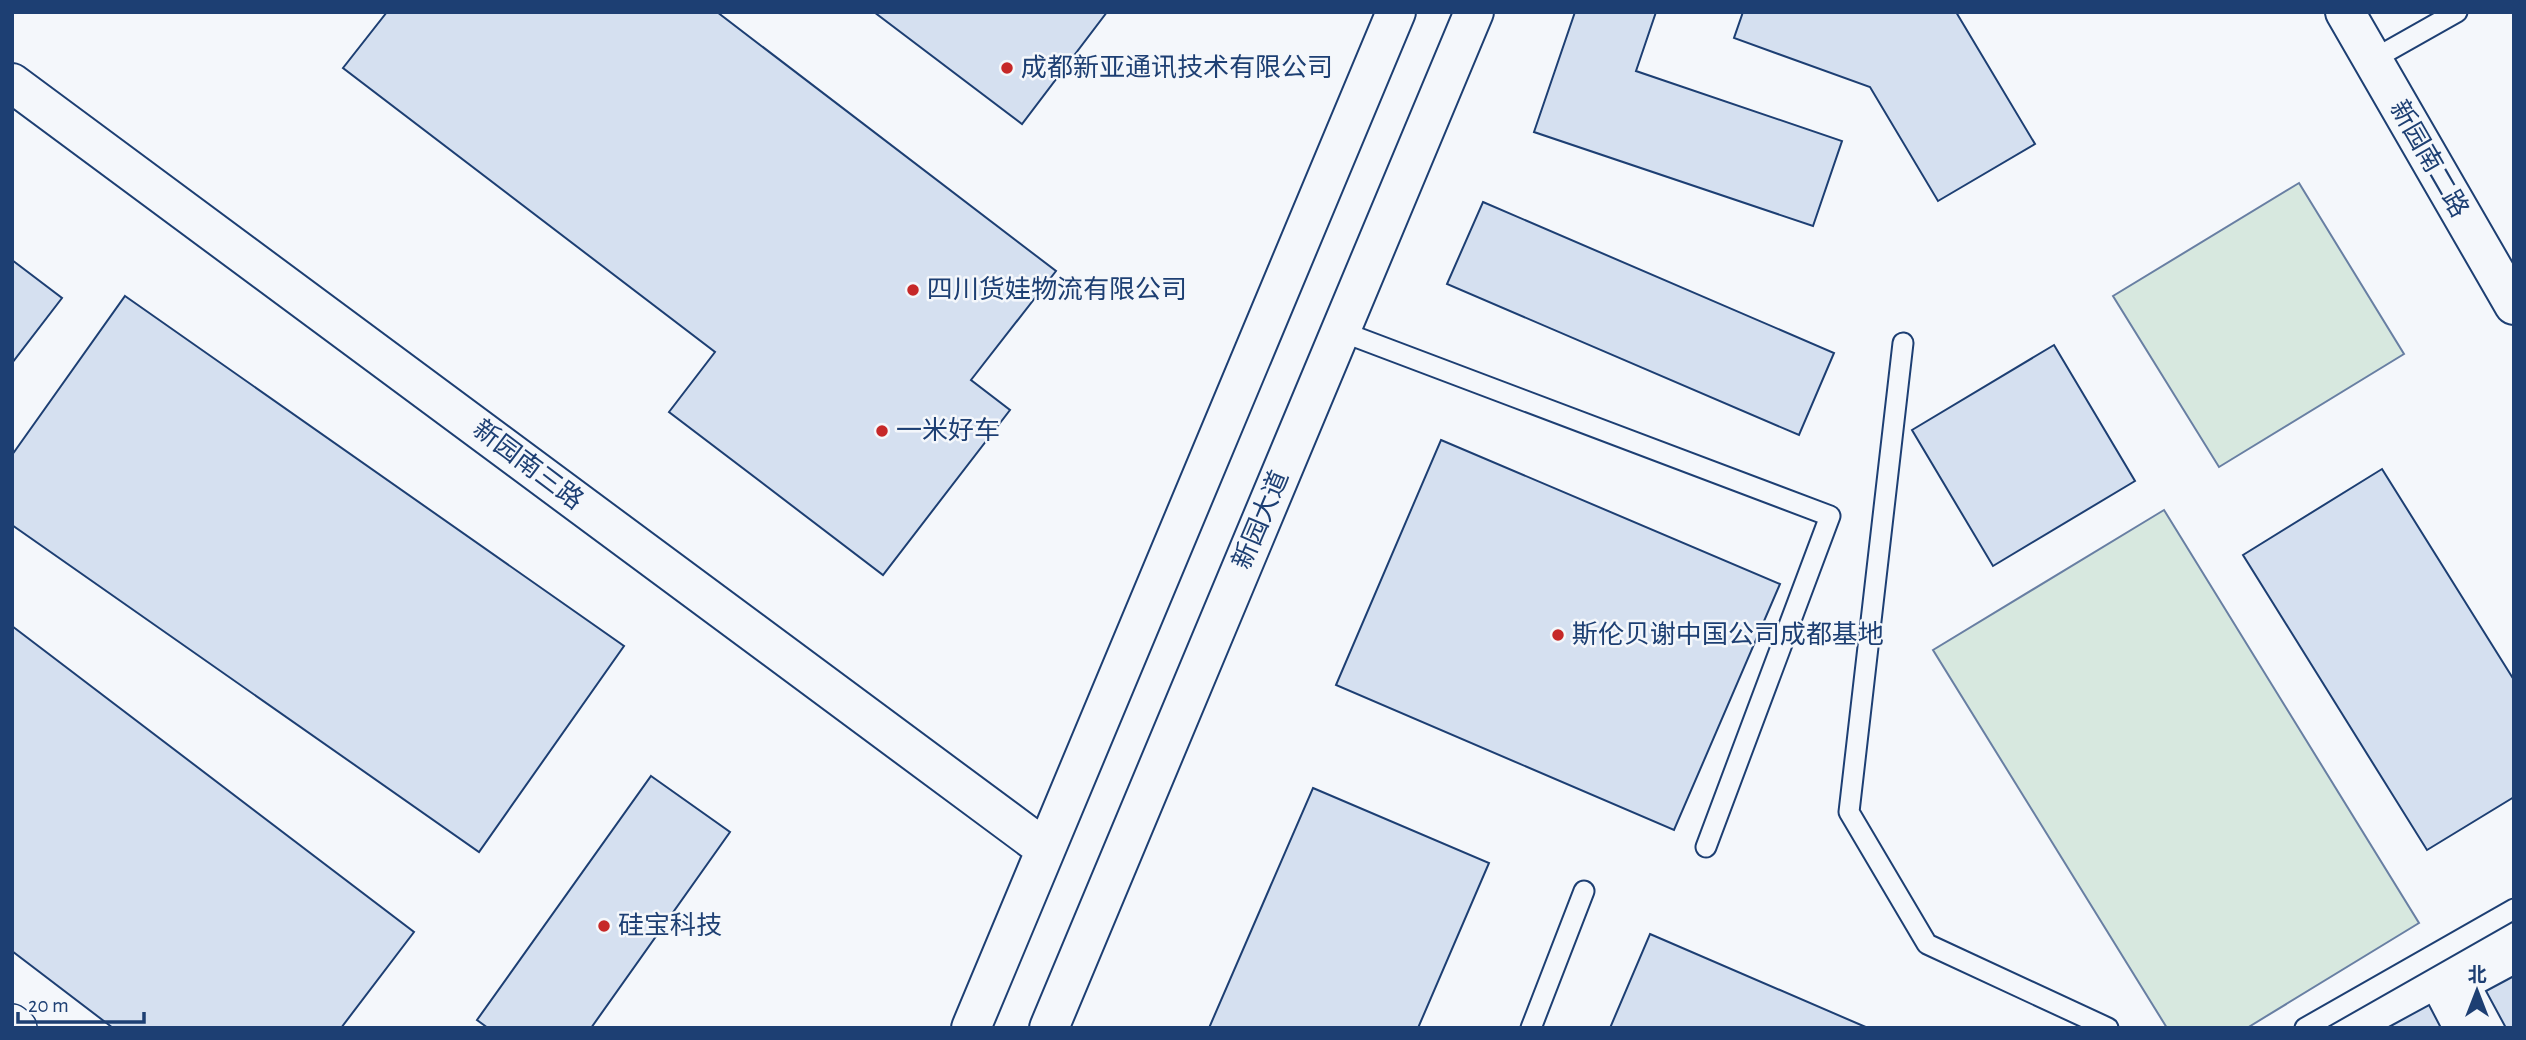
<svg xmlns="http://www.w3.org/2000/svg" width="2526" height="1040" font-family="'Alegreya Sans','Noto Sans SC',sans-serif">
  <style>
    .green { fill: #d7e8df; stroke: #687fa3; stroke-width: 2 }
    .building { fill: #d5e0f0; stroke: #1d3f73; stroke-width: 2 }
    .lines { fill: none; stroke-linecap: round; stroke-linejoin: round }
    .service-casing { stroke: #1d3f73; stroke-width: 23 }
    .minor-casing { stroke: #1d3f73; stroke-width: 40 }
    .tertiary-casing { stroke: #1d3f73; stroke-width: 42 }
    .service { stroke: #f4f7fb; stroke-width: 19 }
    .minor { stroke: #f4f7fb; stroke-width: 37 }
    .tertiary { stroke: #f4f7fb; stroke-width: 38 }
    .poi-dot { fill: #c62828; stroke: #f4f7fb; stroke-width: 2.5 }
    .labels { text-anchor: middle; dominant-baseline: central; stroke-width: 5; stroke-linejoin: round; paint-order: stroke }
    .poi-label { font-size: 26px; fill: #1d3f73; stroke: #f4f7fb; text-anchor: start }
    .street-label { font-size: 26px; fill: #1d3f73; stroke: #f4f7fb }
  </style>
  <rect width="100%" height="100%" fill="#f4f7fb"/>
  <path class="green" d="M2299,183l105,171 -185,113 -106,-171z
    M2164,510l255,413 -172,105h-80l-234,-378z"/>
  <path class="building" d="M387,12h330l339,259 -85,109 39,30 -127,165 -214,-163 46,-60 -372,-284z
    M874,12h233l-85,112z
    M1575,12h81l-20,59 206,70 -29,85 -279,-94z
    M1743,12h213l79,132 -97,57 -68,-114 -136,-49z
    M1483,202l351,151 -35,82 -352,-151z
    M12,260l50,38 -50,65z
    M125,296l499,350 -145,206 -467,-327v-70z
    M2054,345l81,136 -142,85 -81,-136z
    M1441,440l339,144 -106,246 -338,-145z
    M2382,469l132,211v117l-87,53 -184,-295z
    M12,626l402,306 -73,96h-228l-101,-77z
    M651,776l79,56 -139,196h-103l-11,-8z
    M1313,788l176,75 -71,165h-209z
    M1650,934l218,94h-258z
    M2514,976v52h-8l-20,-37z
    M2429,1005l12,23h-54z"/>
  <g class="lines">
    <g class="service-casing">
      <path id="service" d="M2372,60l85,-48
        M1340,331l490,185 -124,331
        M1903,343l-54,469 78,132 181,84
        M1531,1028l53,-137
        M2305,1028l209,-119"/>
    </g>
    <g class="minor-casing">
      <path id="minor" d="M12,1023l6,5"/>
    </g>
    <g class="tertiary-casing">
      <path id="tertiary" d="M2345,12l169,293
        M12,83l1032,765
        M971,1028l425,-1016
        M1049,1028l425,-1016"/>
    </g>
    <use href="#service" class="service"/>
    <use href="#minor" class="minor"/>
    <use href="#tertiary" class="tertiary"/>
  </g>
  <g class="poi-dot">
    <circle cx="1007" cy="68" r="7"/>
    <circle cx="913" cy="290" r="7"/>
    <circle cx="882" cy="431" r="7"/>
    <circle cx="1558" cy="635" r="7"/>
    <circle cx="604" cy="926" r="7"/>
  </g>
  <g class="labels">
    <g class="poi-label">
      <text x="1021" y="68">成都新亚通讯技术有限公司</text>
      <text x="927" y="290">四川货娃物流有限公司</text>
      <text x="896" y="431">一米好车</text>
      <text x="1572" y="635">斯伦贝谢中国公司成都基地</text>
      <text x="618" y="926">硅宝科技</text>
    </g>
    <g class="street-label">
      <text transform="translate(2429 159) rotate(60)">新园南二路</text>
      <text transform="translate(528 465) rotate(37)">新园南三路</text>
      <text transform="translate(1261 520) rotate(-67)">新园大道</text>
    </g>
  </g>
  <rect width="2526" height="1040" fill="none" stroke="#1d3f73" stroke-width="28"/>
  <g transform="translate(2477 991)" stroke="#f4f7fb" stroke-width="5" paint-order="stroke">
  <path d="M0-5L12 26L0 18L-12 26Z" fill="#1d3f73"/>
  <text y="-10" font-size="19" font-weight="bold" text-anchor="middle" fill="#1d3f73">北</text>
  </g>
  <path d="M18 1012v10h126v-10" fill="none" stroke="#1d3f73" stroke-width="3.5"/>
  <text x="28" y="1012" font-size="21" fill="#1d3f73" stroke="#f4f7fb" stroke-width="5" paint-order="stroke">20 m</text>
</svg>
